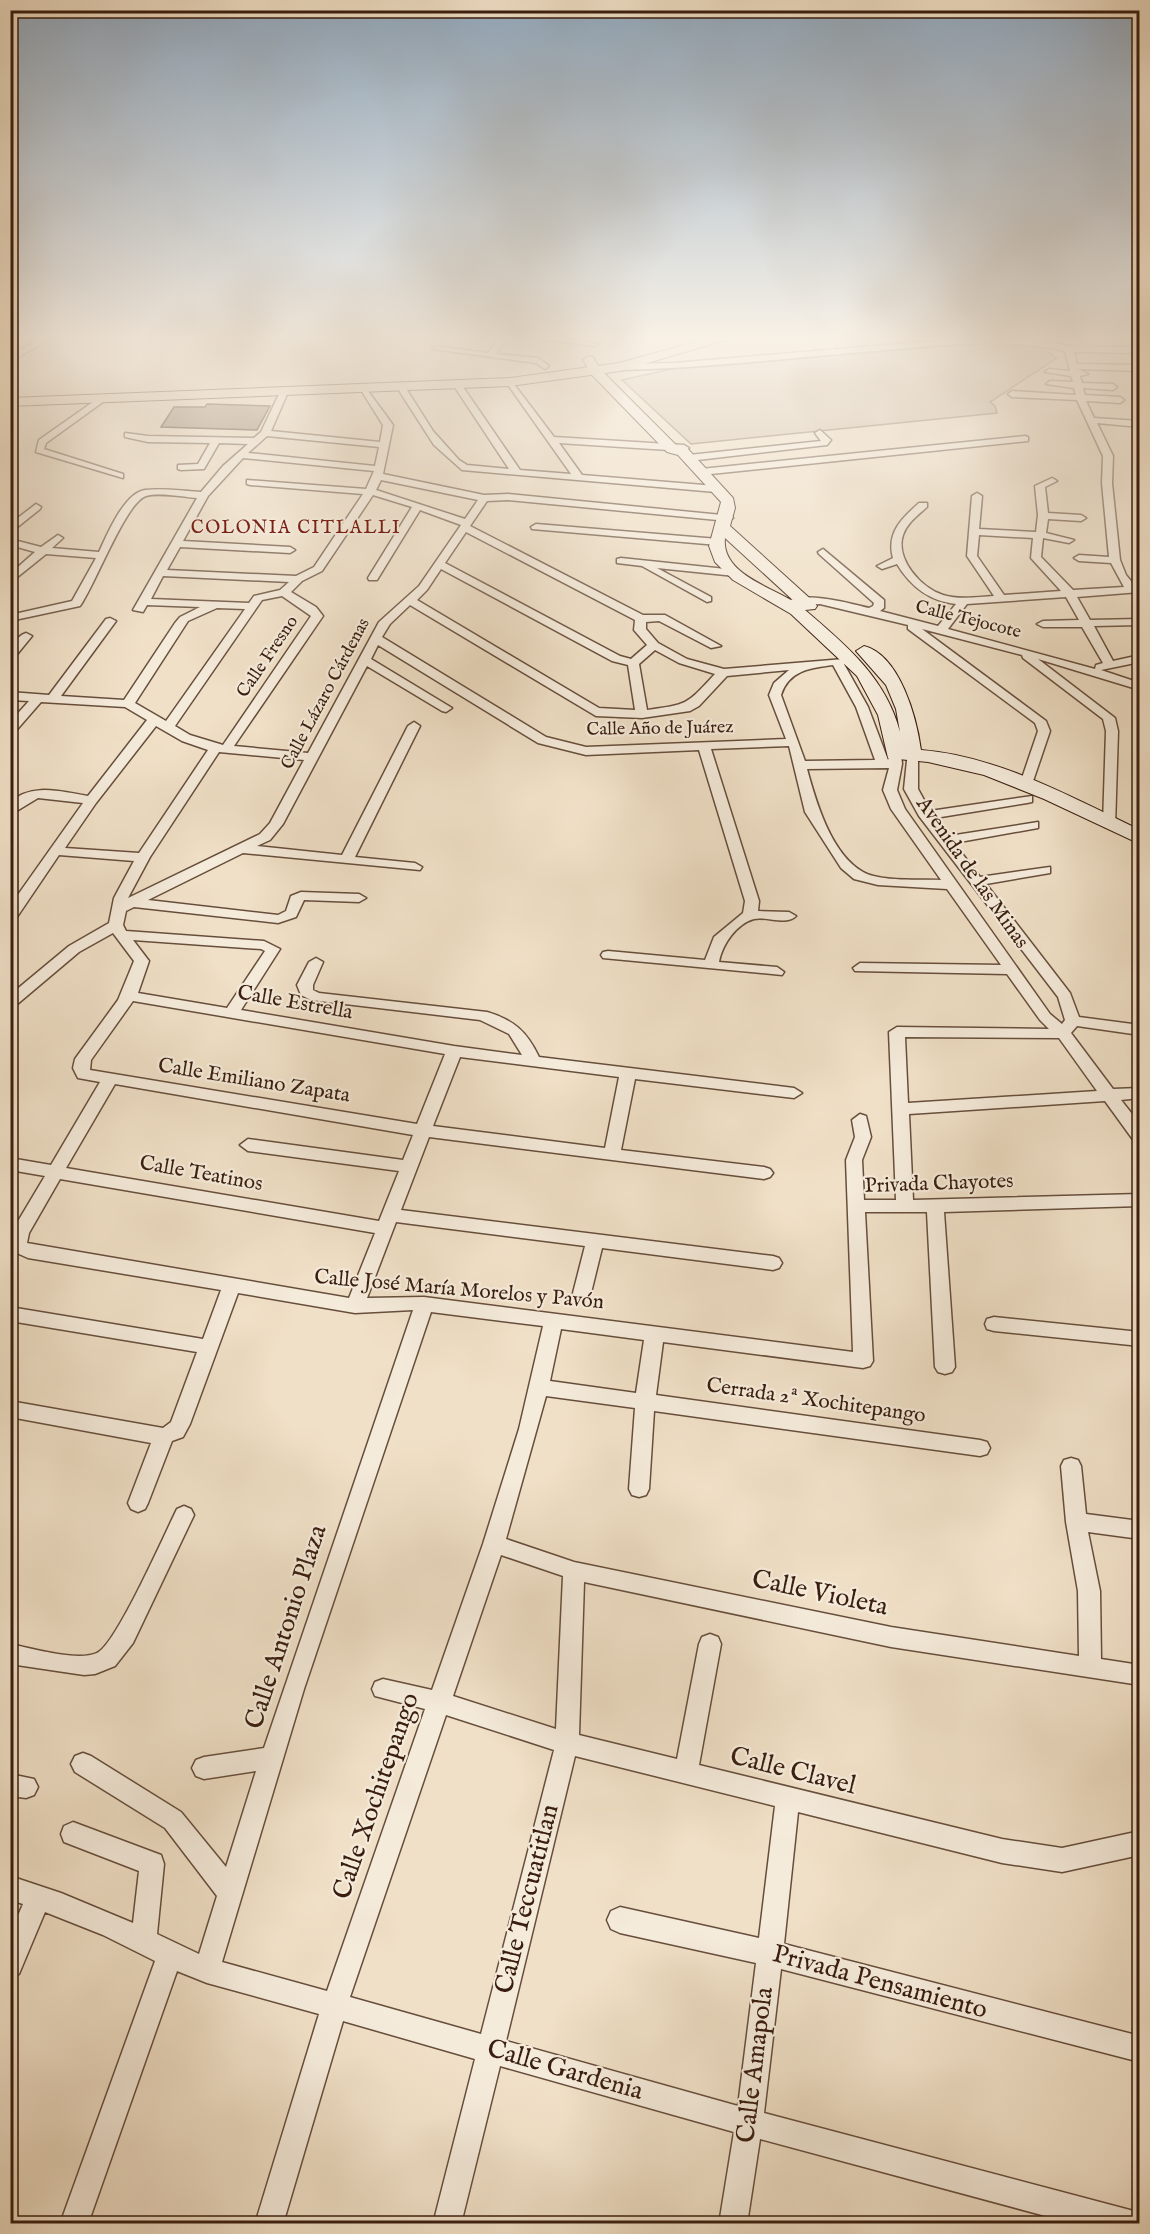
<svg xmlns="http://www.w3.org/2000/svg" width="1150" height="2234" font-family="'IM FELL English',serif">
  <style>
    .green { fill: #d1bfa8; stroke: #856e5b; stroke-width: 1.5 }
    .building { fill: #98826e; stroke: #391d0e; stroke-width: 1.5 }
    .lines { fill: none; stroke-linecap: round; stroke-linejoin: round }
    .street-casing { stroke: #674e3c; stroke-width: 3 }
    .secondary-casing { stroke: #391d0e; stroke-width: 2 }
    .primary-casing { stroke: #391d0e; stroke-width: 2 }
    .street { fill: #f5ebdb; fill-rule: evenodd }
    .secondary { fill: #f5ebdb; fill-rule: evenodd }
    .primary { fill: #f0e0c7; fill-rule: evenodd }
    .labels { text-anchor: middle; dominant-baseline: central; stroke-width: 4.5; stroke-linejoin: round; paint-order: stroke }
    .far-neighbourhood-label { font-size: 18px; letter-spacing: 1.5px; fill: #7a1f14; stroke: #f5ebdb }
    .far-street-label { font-size: 18px; fill: #391d0e; stroke: #f5ebdb }
    .street-label { font-size: 21px; fill: #391d0e; stroke: #f5ebdb }
    .near-street-label { font-size: 26px; fill: #391d0e; stroke: #f5ebdb }
  </style>
  <rect width="100%" height="100%" fill="#f0e0c7"/>
  <filter id="stains"><feTurbulence type="fractalNoise" baseFrequency=".00333" numOctaves="4"/><feColorMatrix values="0 0 0 0 .2 0 0 0 0 .09 0 0 0 0 .02 0 0 0 .5 -.17"/></filter>
  <radialGradient id="worn" r=".72"><stop offset=".6" stop-color="#630" stop-opacity="0"/><stop offset="1" stop-color="#630" stop-opacity=".3"/></radialGradient>
  <path class="green" d="M975,344h59l23,14 -67,44 5,4 2,7 -306,31 -69,-64 54,-12z"/>
  <path class="building" d="M207,404l63,2 -13,24 -96,-3 13,-20h31z"/>
  <g class="lines">
    <g class="street-casing">
      <path id="street" d="M43,337h10l-43,25v-6z
        M500,337h8l-12,17 42,4 11,8 -4,3 -9,-6 -104,-14 4,-3 52,7z
        M524,337h31l44,7 -4,2z
        M969,338l63,1 37,7 71,1v6l-66,-1 3,12 63,1v6l-62,-2 10,5 -8,2 2,7 31,1 4,3 -4,3 -30,-2 2,7 35,2 4,3 -4,3 -34,-2 8,17 46,3v6l-43,-4 16,33 -1,27 8,77 6,15 9,11h5v6l-63,5 13,23 50,-1v6l-46,1 19,35 27,-6v7l-39,8 39,13v7l-102,-31 77,59 3,13 -3,96h-10l-2,-3 3,-93 -3,-12 -80,-61 -1,-3 -100,-26 124,92 4,10 -18,53 -6,4 -6,-4 18,-53 -3,-8 -127,-94v-4l-88,-21 -29,2 -6,-3c17,-13 64,0 84,5l4,-2 1,-3 -55,-49 -1,-2 5,-3 61,51v8l-4,3 58,15 18,-22c-27,-3 -45,-17 -59,-40l-15,5 -5,-3 16,-8c-7,-25 9,-40 26,-55h8v4c-9,8 -20,16 -24,28 -8,24 18,53 40,60 16,5 35,2 51,1l-27,-40 5,-60 5,-3 5,3 -3,33 57,3 2,-17 -3,-29 17,-8 5,3 -12,6 3,26 33,2 5,3 -5,3 -33,-2 -2,14 28,7 -5,3 -26,-5 -2,19 32,33 51,-3 -13,-24 -32,-2 -5,-3 5,-3 30,2 -7,-74 1,-27 -26,-56 -65,-3 -4,-3 4,-3 64,4 -2,-7 -28,-4 4,-3 23,1 -2,-6 -26,-4 4,-3 21,2 -5,-20c-63,-14 -126,-6 -190,0 -85,7 -170,17 -255,19l-4,-3 4,-3 54,-1zM979,535l54,3 -2,20 30,33 -57,4 -27,-39zM1066,597l13,23 -36,1 -6,3 6,3h39l21,36 -7,2 -1,4 -147,-40 19,-25z
        M510,379l44,58 130,8 5,3 -5,3 -125,-8 23,32 134,11 5,3 -5,3 -254,-22 -28,-25 -36,-56 7,-2 28,44 26,29 8,5 42,4 -55,-83 4,-3 3,1 59,86 51,4 -65,-92z
        M365,387l28,38 -10,49 101,21 24,-1 224,22 1,2 -5,3 -220,-21 -21,1 -17,25 173,89h22l56,31 -10,2 -52,-27 -13,1v7l12,14 29,16 37,10 132,-11v4l-12,2 24,43 20,53 3,-9 4,-1 6,4 1,10 -5,26 8,19 145,205 12,10 3,-4 -7,-23 -139,-181 -15,-27 4,-38 4,-1 6,4v35l12,22 102,-15v6l-5,1 -92,15 14,18 89,-14v6l-84,15 26,34 70,-10v6l-64,11 84,109 9,24 61,8v10l-63,-9 -6,7 42,56 27,-1v10l-19,2 19,24v19l-6,-2 -29,-40 -196,13 4,86 227,-6v12l-196,6 11,155 -3,5 -7,2 -7,-2 -3,-5 -8,-155h-62l8,149 -3,5 -7,2 -200,-26 -7,53 324,45 7,2 3,6 -3,6 -7,2 -326,-45 -5,78 -3,6 -7,2 -7,-2 -3,-6 6,-81 -89,-12 -40,143 68,23 317,65 188,29 -1,-65 -12,-69 -5,-56 3,-6 7,-2 7,2 3,6 5,48 54,7v18l-52,-7 12,59 1,68 39,6v20l-249,-38 -307,-65 -5,153 98,24 22,-115 3,-7 8,-3 8,3 3,7 -22,121 303,74 60,9 78,-17v24l-78,17 -60,-9 -204,-51 -14,132 356,92v26l-359,-93 -17,144 366,97 10,4v10h-65l-315,-85 -13,85h-28l15,-92 -234,-66 -39,158h-28l42,-165 -132,-38 -60,203h-28l64,-210 -112,-31 -30,-12 -89,253h-28l95,-263 -52,-26 -58,-23 -26,62 -9,4v-44l13,-30 -13,-4v-24l51,17 72,30 6,-52 -75,-29 -3,-8 3,-8 9,-4 88,33 3,9 -7,70 42,20 18,-58 -52,-68 -90,-56 -4,-8 4,-8 8,-3 8,3 90,56 45,55 30,-96 -52,8 -8,-3 -4,-8 4,-8 8,-3 60,-9 149,-438 -58,3 -117,-20 -48,131 -7,13 -11,4 -24,62 -3,6 -7,3 -7,-3 -3,-6 23,-60 -141,-26v-16l153,27 8,-6 26,-70 -187,-31v-14l193,32 18,-49 -193,-32 -18,-8 1,-17 34,-57 -35,-6v-12l41,7 49,-83 -22,-4 -5,-10 2,-9 43,-59 16,-39 -21,-28 -34,19 -64,54 -5,2v-13l59,-49 40,-23 5,-25 20,-37 -75,-6 -44,65 -5,1v-15l73,-103 -45,-5 -28,17v-12c21,-21 52,-11 78,-7l59,-76 -22,-13 -84,-5 -27,31 -4,1v-12l19,-21 -19,-1v-8l39,3 57,-76 4,-1 6,3 -55,75 63,4 51,-77 5,-6 20,-10 -53,-2 -4,7 -10,-2 64,-112c-14,-1 -37,-6 -51,-2 -20,6 -51,89 -66,110l-70,15v-6l62,-14 24,-43 -50,-4 -36,29v-9l25,-22 -25,-7v-6l31,8 17,-12 5,3 -11,10 47,4c8,-17 25,-59 46,-62 18,-2 38,1 56,2l22,-26 25,-22 -29,-1 -15,26 -23,1 -3,-1v-4l20,-1 12,-21 -62,-1 -23,-5v-4l23,3 106,2 7,-6 20,-42 7,2 -17,39 109,11 3,-17 -22,-35zM267,436l112,11 -4,19 -127,-13zM243,458l131,13 -8,18 -119,-9v4l3,1 113,9 -49,73 -18,9 -129,-6 13,-23 110,6 5,-3 -5,-3 -107,-6 25,-45zM381,480l97,20 -13,19 -89,-29zM373,495l39,12 -44,71 1,2h8l43,-70 41,15 -42,61 -40,36 -71,131 -74,-7 89,-130 -7,-9 -25,-15 11,-11 20,-10zM466,532l169,88 -1,10 13,15 -16,14 -11,-3 -175,-93zM441,569l171,92 16,4 7,45 -36,-2 -182,-108 10,-10zM163,576l126,6 -9,8 -26,6 -5,7 -98,-4zM282,596l29,20 -88,129 -33,-10 -15,-9 87,-126zM410,605l186,111 46,2 48,-7 9,-5 28,-30 62,-6 -15,13 -5,12 17,44 -200,8 -40,-10 -164,-100 8,-13zM217,608l28,1 -79,112 -31,-18 53,-82zM378,645l160,98 48,12 113,-5 46,151 -2,12 -29,24 -9,23 -97,-9 -5,1 -2,3 2,3 179,17 2,-3 -7,-5 -58,-5c3,-17 17,-38 35,-43 13,-3 32,7 42,-3l-7,-4 -31,-1 1,-10 -48,-152 78,-3 16,66 36,56 13,11 24,6 69,4 54,76 -141,-2 -7,5 2,3 152,3 33,46 9,9 -152,-2 -8,5 7,168h-32l-2,-40 9,-23 -5,-21 -6,-2 -8,6 3,17 -9,23 7,192 -429,-55 -57,1 29,-76 189,24 -12,47 3,5h12l3,-5 11,-45 171,22 6,-2 3,-5 -3,-5 -6,-2 -372,-46 28,-73 335,42 6,-2 3,-4 -3,-4 -6,-2 -143,-17 14,-71 159,19 8,-5 -8,-5 -255,-31c-12,-25 -25,-37 -52,-45l-168,-19 -6,-3v-5l10,-23 -7,-4 -7,4 -12,23 4,10 10,5 169,20 29,14 13,21 -68,-9 -213,-36 39,-61 -16,-8 -138,-10 -3,-6 3,-14 8,-4 144,16 18,-6 8,-17 55,2 7,-4 -7,-4 -58,-2 -10,4 -5,15 -8,4 -130,-15 95,-47 177,17 2,-3 -7,-4 -60,-6 65,-131 -6,-4 -6,4 -66,129 -85,-9 13,-6 13,-16 84,-158 75,45 4,1 6,-4 -81,-49zM655,650l24,13 36,11c-29,31 -26,30 -68,36l-8,-46zM833,665l23,42 19,53 -70,1 -24,-66c8,-25 30,-27 52,-30zM156,726l26,15 26,9 -69,103 -74,-5 31,-45zM219,752l85,8 -34,63 -10,11 -132,64 22,-41zM889,768l-6,22 8,19 50,71c-20,-1 -61,2 -78,-8 -32,-18 -47,-70 -56,-103zM133,940l128,9 4,2 -38,57 -89,-15 11,-32zM133,1001l312,53 -28,70 -327,-54 1,-10zM905,1037l154,1 38,53 -189,12zM460,1057l159,20 -14,71 -172,-22zM115,1084l298,51 -10,25 -155,-21 -8,6 8,6 151,20 -20,50 -313,-53zM60,1179l315,54 -26,65 -322,-55 2,-10zM431,1312l112,14 -24,103 -36,115 -51,146 -49,-11 -8,3 -3,7 3,7 50,13 -98,282 -105,-29 82,-273zM561,1329l83,11 -8,53 -86,-12zM501,1555l62,21 -7,153 -103,-33zM446,1715l108,35 -73,284 -131,-37zM575,1756l200,50 -16,132 -139,-31 -9,4 -4,9 4,9 9,4 136,30 -18,143 -232,-65z
        M100,397l7,2 -61,44 -2,6 79,25v4l-87,-26 3,-12z
        M820,430l11,10 -4,5 -138,16 -5,-3 5,-3 132,-14 -6,-8z
        M1025,436l3,1v4l-327,34 -5,-3 5,-3z
        M36,504l5,3 -1,2 -30,24v-9z
        M536,524l182,15 5,3 -5,3 -186,-16 -1,-2z
        M621,558l114,12 5,3 -5,3 -78,-8 54,29v4l-4,1 -65,-36 -25,-3v-4z
        M26,633l6,3 -18,22 -4,1c0,-11 5,-22 16,-26z
        M994,1317l146,15v14l-146,-15 -7,-2 -2,-5 2,-5z
        M184,1506l7,3 3,6 -61,128 -18,23 -20,8 -11,1 -74,-11v-20c22,4 67,18 87,9 19,-8 68,-120 80,-144z
        M10,1774l24,5 4,8 -4,8 -8,3 -16,-2z"/>
    </g>
    <g class="secondary-casing">
      <path id="secondary" d="M589,356l4,1 7,12 77,77 11,3 45,49 2,10 -5,18 85,77 2,3 -2,3 -10,1c41,35 81,68 95,122l-4,-23 -10,-24 -30,-34 8,-5c36,9 53,73 57,104 77,6 150,47 219,80v14l-96,-45 -60,-24 -56,-13 -40,-4 -10,-43 -21,-39 -66,-62 -58,-34 -18,-18 -6,-16 12,-44 -43,-47 -11,-3 -76,-78 -8,-14zM725,538l71,65c-24,-16 -75,-29 -71,-65z"/>
    </g>
    <g class="primary-casing">
      <path id="primary" d="M713,337h23l-116,34 -110,15 -500,20v-8l500,-20 109,-15z"/>
    </g>
    <use href="#street" class="street"/>
    <use href="#secondary" class="secondary"/>
    <use href="#primary" class="primary"/>
  </g>
  <linearGradient id="sky" x2="0" y2="1"><stop stop-color="#92abc2"/><stop offset="0.52" stop-color="#f8f1e6"/><stop offset="1" stop-color="#f8f1e6" stop-opacity="0"/></linearGradient>
  <rect width="1150" height="650" fill="url(#sky)"/>
  <g class="labels">
    <g class="far-neighbourhood-label">
      <text x="296" y="528">COLONIA CITLALLI</text>
    </g>
    <g class="far-street-label">
      <text transform="translate(968 620) rotate(14)">Calle Tejocote</text>
      <text transform="translate(268 657) rotate(-56)">Calle Fresno</text>
      <text transform="translate(326 694) rotate(-62)">Calle Lázaro Cárdenas</text>
      <text transform="translate(660 729) rotate(-1)">Calle Año de Juárez</text>
    </g>
    <g class="street-label">
      <text transform="translate(972 873) rotate(55)">Avenida de las Minas</text>
      <text transform="translate(295 1003) rotate(10)">Calle Estrella</text>
      <text transform="translate(254 1081) rotate(9)">Calle Emiliano Zapata</text>
      <text transform="translate(201 1174) rotate(10)">Calle Teatinos</text>
      <text transform="translate(939 1184) rotate(-2)">Privada Chayotes</text>
      <text transform="translate(459 1290) rotate(5)">Calle José María Morelos y Pavón</text>
      <text transform="translate(816 1401) rotate(8)">Cerrada 2ª Xochitepango</text>
    </g>
    <g class="near-street-label">
      <text transform="translate(820 1593) rotate(12)">Calle Violeta</text>
      <text transform="translate(286 1627) rotate(-72)">Calle Antonio Plaza</text>
      <text transform="translate(793 1771) rotate(14)">Calle Clavel</text>
      <text transform="translate(376 1796) rotate(-71)">Calle Xochitepango</text>
      <text transform="translate(527 1899) rotate(-76)">Calle Teccuatitlan</text>
      <text transform="translate(880 1982) rotate(15)">Privada Pensamiento</text>
      <text transform="translate(755 2065) rotate(-83)">Calle Amapola</text>
      <text transform="translate(565 2070) rotate(16)">Calle Gardenia</text>
    </g>
  </g>
  <rect width="1150" height="2234" fill="none" stroke="#f0e0c7" stroke-width="36"/>
  <rect x="12" y="12" width="1126" height="2210" fill="none" stroke="#391d0e" stroke-width="3"/>
  <rect x="18" y="18" width="1114" height="2198" fill="none" stroke="#391d0e" stroke-width="1.5"/>
  <rect width="100%" height="100%" filter="url(#stains)"/>
  <rect width="100%" height="100%" fill="url(#worn)"/>
</svg>
